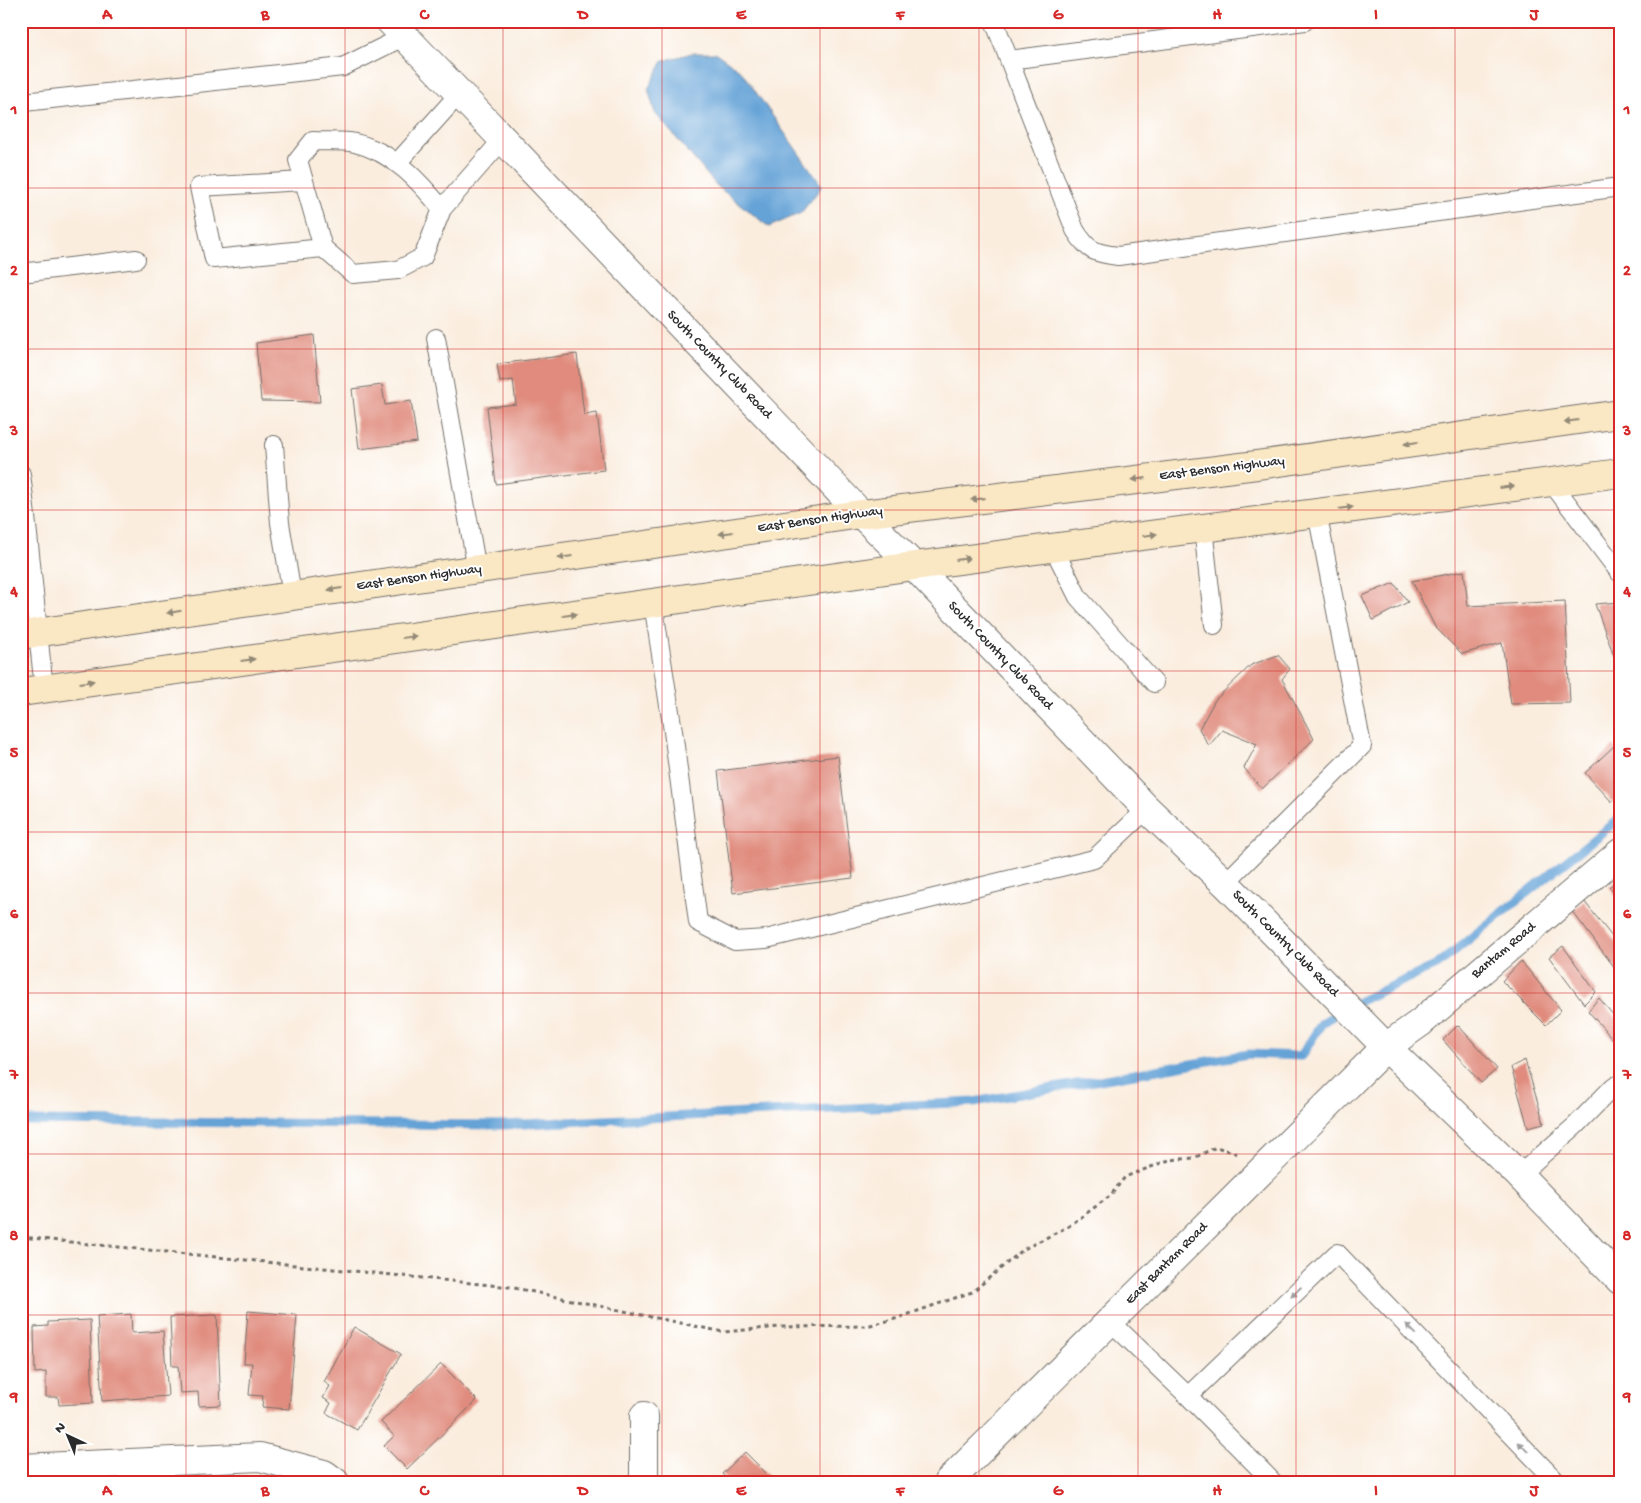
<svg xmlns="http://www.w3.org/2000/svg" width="1641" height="1503" font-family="'Gochi Hand',sans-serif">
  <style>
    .water { fill: #65a3d7; stroke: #486781 }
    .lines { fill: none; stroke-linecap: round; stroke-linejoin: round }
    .stream { stroke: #65a3d7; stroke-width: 9 }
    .building { fill: #e08b7d }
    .service-casing { stroke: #736f6a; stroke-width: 20 }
    .minor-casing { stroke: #736f6a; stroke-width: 30 }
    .tertiary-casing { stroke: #736f6a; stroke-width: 30 }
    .secondary-casing { stroke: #736f6a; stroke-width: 30 }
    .path { stroke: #736f6a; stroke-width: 3; stroke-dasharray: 4 4; stroke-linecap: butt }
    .service { stroke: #fff; stroke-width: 18 }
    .minor { stroke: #fff; stroke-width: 28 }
    .tertiary { stroke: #fff; stroke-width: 28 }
    .secondary { stroke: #fae7c3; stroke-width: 28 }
    .oneway { fill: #928977 }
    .oneway2 { fill: #a0a0a0 }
    .grid { fill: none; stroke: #d62828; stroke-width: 1; stroke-opacity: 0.55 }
    .labels { text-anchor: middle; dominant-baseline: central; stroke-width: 4; stroke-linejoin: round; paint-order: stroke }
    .street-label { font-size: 14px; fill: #2b2b2b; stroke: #fff }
    .neatline { fill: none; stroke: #d62828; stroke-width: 2 }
    .grid-label { font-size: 16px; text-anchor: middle; font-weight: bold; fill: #d62828 }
  </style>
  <rect width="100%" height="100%" fill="#fff"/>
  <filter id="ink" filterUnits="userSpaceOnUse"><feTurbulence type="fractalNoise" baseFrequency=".02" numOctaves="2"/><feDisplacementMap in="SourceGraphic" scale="10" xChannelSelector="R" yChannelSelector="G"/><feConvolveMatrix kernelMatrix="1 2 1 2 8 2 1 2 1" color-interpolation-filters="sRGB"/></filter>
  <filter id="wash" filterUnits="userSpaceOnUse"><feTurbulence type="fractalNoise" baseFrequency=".0096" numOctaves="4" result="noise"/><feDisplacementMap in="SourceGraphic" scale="20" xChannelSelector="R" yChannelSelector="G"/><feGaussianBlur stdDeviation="1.12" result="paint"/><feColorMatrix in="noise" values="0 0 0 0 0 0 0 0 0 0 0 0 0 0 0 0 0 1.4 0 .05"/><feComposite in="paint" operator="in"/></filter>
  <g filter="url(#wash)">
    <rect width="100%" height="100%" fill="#faedde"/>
    <path class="water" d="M692,53h24l25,18 81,115 -21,27 -32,14 -52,-41 -62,-73 -7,-24 15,-28z"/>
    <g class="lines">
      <path class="stream" d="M21,1121l482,4 471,-23 274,-48 53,2 21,-33 25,-16 90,-42 183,-147"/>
    </g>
    <g id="blocks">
      <path class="building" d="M314,335l6,67 -59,-1 -5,-58z
        M577,354l7,61 13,-2 7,57 -108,14 -9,-77 29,-3 -3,-24 -13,2 -3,-18z
        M382,385l3,20 26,-4 6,41 -58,7 -7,-60z
        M1464,571l4,35 97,-5 5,102 -59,1 -9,-61 -40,11 -27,-27 -23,-46z
        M1394,583l14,19 -35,18 -11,-24z
        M1620,602v53l-6,1 -19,-52z
        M1278,655l12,14 -8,10 32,60 -52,50 -18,-21 13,-24 -35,-14 -13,16 -10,-17 16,-29 36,-35z
        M1614,746l6,6v43l-8,7 -27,-29z
        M838,756l15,122 -120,15 -15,-122z
        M1620,878v22l-11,-13z
        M1584,901l36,46v23l-2,2 -46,-61z
        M1563,946l33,46 -12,12 -35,-47z
        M1521,961l40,49 -15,15 -44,-44z
        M1599,998l21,25v24l-32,-36z
        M1458,1025l39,44 -16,14 -38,-43z
        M1525,1060l19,63 -16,4 -17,-60z
        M248,1311l49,4 -8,94 -27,-2 1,-11 -14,-1 3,-32h-8z
        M131,1314l1,19 31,-2 5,65 -66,5 -5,-85z
        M217,1315l4,90 -22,1 -1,-14 -18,1 -2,-27h-6l-2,-49z
        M90,1320l3,83 -34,2 -1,-8h-12v-25l-11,1 -1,-46 14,-1v-4z
        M354,1327l47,27 -44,76 -31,-17 5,-10 -8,-5 7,-12 -6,-4z
        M441,1364l36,36 -70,69 -23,-23 10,-10 -13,-14z
        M745,1452l30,30h-45l-8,-8z"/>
    </g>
  </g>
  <g filter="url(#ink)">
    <use href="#blocks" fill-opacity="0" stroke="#736f6a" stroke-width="1"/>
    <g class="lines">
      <g class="service-casing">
        <path id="service" d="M994,21l81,209c13,21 19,23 43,26l502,-69
          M1009,60l296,-39
          M24,102l319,-35 62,-31
          M397,163l62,-69
          M303,181l-104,6 15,72 109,-11
          M442,209c-23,-28 -49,-57 -87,-66 -13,-3 -29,-1 -42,-2l-15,19 25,88 30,26 45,-4 25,-13 19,-48 61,-70
          M21,273l115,-14
          M436,338l41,232
          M274,445l6,78 12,72
          M21,474c9,72 15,143 23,214
          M1551,482l69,91
          M1203,528l11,97
          M1053,547l25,50 76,86
          M653,603l20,128 25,191 37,19 31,-2 328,-80 53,-50
          M1225,883l137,-137 -45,-234
          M1519,1175l56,-49 39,-40 6,-1
          M1110,1321l78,75 85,86
          M1188,1396l149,-143 220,229"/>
      </g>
      <g class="minor-casing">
        <path id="minor" d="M21,1468l239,-11 64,17 11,8
          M642,1482l2,-3v-63
          M948,1482l438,-435 34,-24 200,-170"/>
      </g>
      <g class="tertiary-casing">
        <path id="tertiary" d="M390,21l471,493 53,52 233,243 78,74 161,164 133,128 101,105"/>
      </g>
      <g class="secondary-casing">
        <path id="secondary" d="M21,635l840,-121 396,-49 363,-51
          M21,692l893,-126 706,-93"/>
      </g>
      <path class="path" d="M21,1237l489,50 213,45 57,-5 86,-1 29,-7 77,-27 52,-43 45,-23 41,-30 15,-19 44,-17 25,-2 22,-11 17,5 5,3"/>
      <use href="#service" class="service"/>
      <use href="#minor" class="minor"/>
      <use href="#tertiary" class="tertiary"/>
      <use href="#secondary" class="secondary"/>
    </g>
    <defs><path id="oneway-solid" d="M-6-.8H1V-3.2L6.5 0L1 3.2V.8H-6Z" transform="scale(1.25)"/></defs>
    <g class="oneway">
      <use href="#oneway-solid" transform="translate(1571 421) rotate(172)"/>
      <use href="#oneway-solid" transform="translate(1411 443) rotate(172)"/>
      <use href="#oneway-solid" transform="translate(1139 479) rotate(173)"/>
      <use href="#oneway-solid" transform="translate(1507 487) rotate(-7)"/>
      <use href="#oneway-solid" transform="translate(978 499) rotate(173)"/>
      <use href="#oneway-solid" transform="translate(1346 508) rotate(-7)"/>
      <use href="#oneway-solid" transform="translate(726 533) rotate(172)"/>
      <use href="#oneway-solid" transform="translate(1150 535) rotate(-8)"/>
      <use href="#oneway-solid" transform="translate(565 557) rotate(172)"/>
      <use href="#oneway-solid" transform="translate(963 559) rotate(-8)"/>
      <use href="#oneway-solid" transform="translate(335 589) rotate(172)"/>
      <use href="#oneway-solid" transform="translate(174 612) rotate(171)"/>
      <use href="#oneway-solid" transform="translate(570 615) rotate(-8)"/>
      <use href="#oneway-solid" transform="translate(409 637) rotate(-8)"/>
      <use href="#oneway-solid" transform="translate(248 660) rotate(-8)"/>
      <use href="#oneway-solid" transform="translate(87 682) rotate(-8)"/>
    </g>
    <g class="oneway2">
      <use href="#oneway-solid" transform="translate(1296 1292) rotate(136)"/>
      <use href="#oneway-solid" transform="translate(1411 1329) rotate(-134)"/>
      <use href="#oneway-solid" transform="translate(1523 1447) rotate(-134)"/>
    </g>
  </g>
  <path class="grid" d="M186,21v1461M345,21v1461M503,21v1461M662,21v1461M820,21v1461M979,21v1461M1138,21v1461M1296,21v1461M1455,21v1461M21,188h1599M21,349h1599M21,510h1599M21,671h1599M21,832h1599M21,993h1599M21,1154h1599M21,1315h1599"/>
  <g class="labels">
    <g class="street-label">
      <text transform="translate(719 365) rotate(46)">South Country Club Road</text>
      <text transform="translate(1222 469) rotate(-7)">East Benson Highway</text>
      <text transform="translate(820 520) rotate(-8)">East Benson Highway</text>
      <text transform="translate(419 578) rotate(-8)">East Benson Highway</text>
      <text transform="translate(1000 656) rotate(46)">South Country Club Road</text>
      <text transform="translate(1285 944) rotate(45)">South Country Club Road</text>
      <text transform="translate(1504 951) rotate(-40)">Bantam Road</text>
      <text transform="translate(1167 1264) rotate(-45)">East Bantam Road</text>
    </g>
  </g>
  <rect width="1641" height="1503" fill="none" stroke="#fff" stroke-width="55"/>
  <g transform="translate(68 1436) rotate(316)" stroke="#ffffff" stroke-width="4" paint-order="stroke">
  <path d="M0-4L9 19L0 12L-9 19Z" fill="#2b2b2b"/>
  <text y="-8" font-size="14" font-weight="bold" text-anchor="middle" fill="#2b2b2b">N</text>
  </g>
  <rect x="28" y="28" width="1586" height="1448" class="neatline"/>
  <g class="grid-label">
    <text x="107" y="19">A</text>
    <text x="265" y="19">B</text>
    <text x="424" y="19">C</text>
    <text x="583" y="19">D</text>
    <text x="741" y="19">E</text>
    <text x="900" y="19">F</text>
    <text x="1058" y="19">G</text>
    <text x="1217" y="19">H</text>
    <text x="1376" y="19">I</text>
    <text x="1534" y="19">J</text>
    <text x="14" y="114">1</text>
    <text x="1627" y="114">1</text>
    <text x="14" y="275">2</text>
    <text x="1627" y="275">2</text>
    <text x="14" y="435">3</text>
    <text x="1627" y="435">3</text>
    <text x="14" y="596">4</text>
    <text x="1627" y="596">4</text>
    <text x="14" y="757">5</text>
    <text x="1627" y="757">5</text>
    <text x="14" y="918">6</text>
    <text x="1627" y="918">6</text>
    <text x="14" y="1079">7</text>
    <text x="1627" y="1079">7</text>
    <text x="14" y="1240">8</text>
    <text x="1627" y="1240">8</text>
    <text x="14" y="1401">9</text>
    <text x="1627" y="1401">9</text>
    <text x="107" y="1495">A</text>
    <text x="265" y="1495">B</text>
    <text x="424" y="1495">C</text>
    <text x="583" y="1495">D</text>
    <text x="741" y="1495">E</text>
    <text x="900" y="1495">F</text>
    <text x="1058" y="1495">G</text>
    <text x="1217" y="1495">H</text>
    <text x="1376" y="1495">I</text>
    <text x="1534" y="1495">J</text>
  </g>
</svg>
